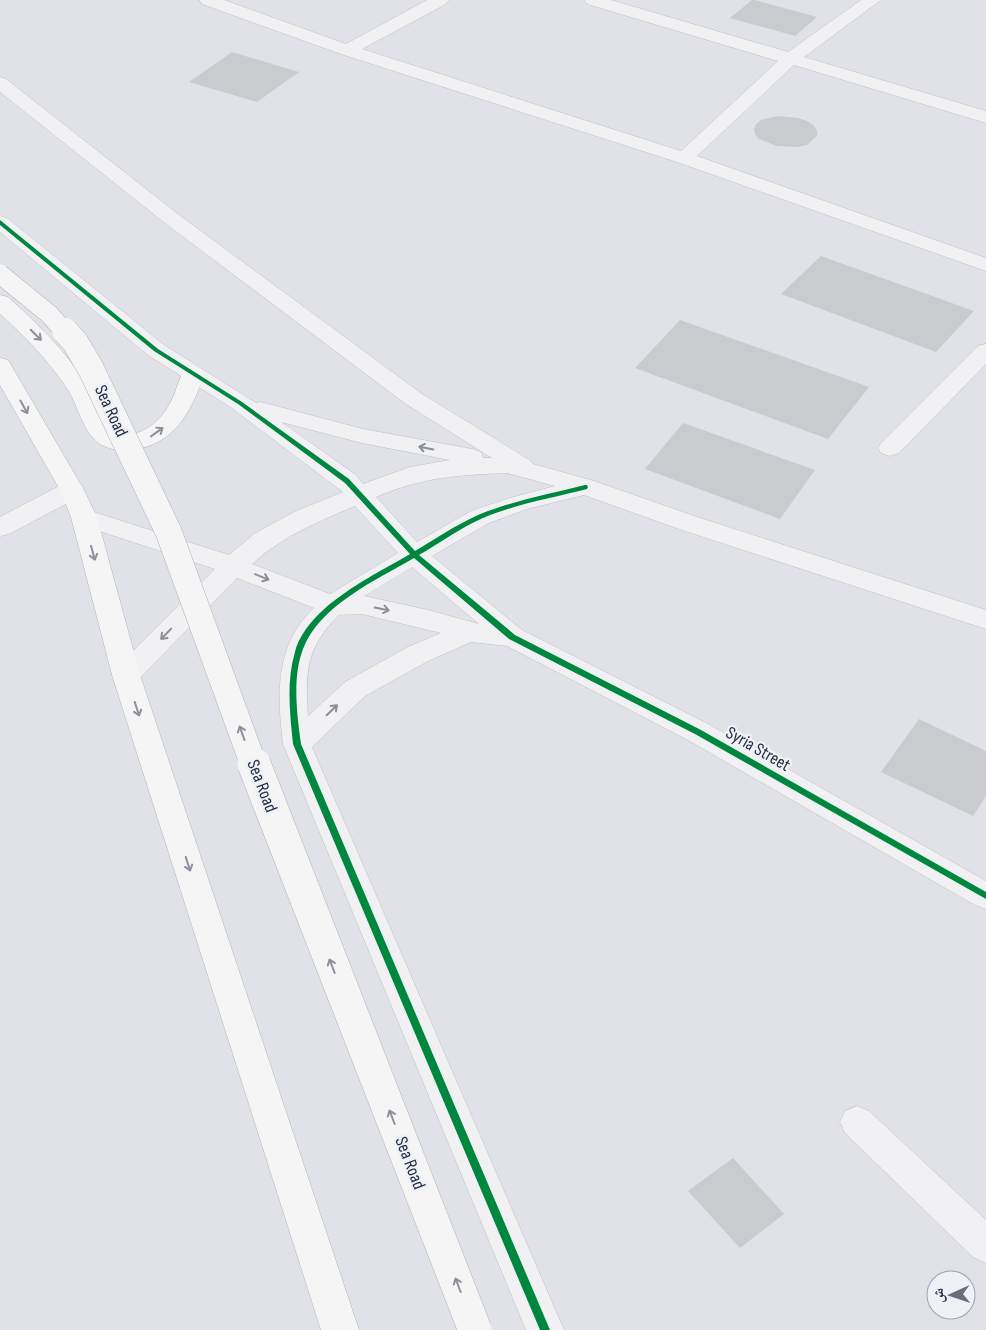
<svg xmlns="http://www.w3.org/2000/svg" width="986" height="1330" font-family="'Sofia Sans Condensed','Noto Naskh Arabic',sans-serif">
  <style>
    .building { fill: #c9cbcf }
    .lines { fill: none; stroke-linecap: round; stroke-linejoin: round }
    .minor-casing { stroke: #bfc0c5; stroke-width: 1 }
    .highway-casing { stroke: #b3b5bb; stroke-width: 1 }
    .minor { fill: #f1f1f3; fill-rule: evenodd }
    .highway { fill: #f5f5f6; fill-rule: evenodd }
    .highway-bridge-far2-casing { stroke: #b3b5bb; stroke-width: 20; stroke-linecap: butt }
    .highway-bridge-far1-casing { stroke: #b3b5bb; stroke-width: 27; stroke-linecap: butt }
    .highway-bridge-casing { stroke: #b3b5bb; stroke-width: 34; stroke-linecap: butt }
    .highway-bridge-far2 { stroke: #f5f5f6; stroke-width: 19 }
    .highway-bridge-far1 { stroke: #f5f5f6; stroke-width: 26 }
    .highway-bridge { stroke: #f5f5f6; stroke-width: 33 }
    .cycleway-casing { stroke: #eef1f6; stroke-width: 3 }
    .cycleway { fill: #00873e; fill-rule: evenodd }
    .oneway { stroke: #8e919c }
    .oneway2 { stroke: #8c8f9a }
    .labels { text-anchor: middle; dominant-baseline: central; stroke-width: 5; stroke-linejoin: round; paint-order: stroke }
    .street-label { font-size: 18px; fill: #272d41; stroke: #eef1f6 }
  </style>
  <rect width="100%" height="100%" fill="#e1e2e7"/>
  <path class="building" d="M752,0h3l62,17 -22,19 -65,-18z
    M232,52l67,20 -42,30 -68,-20z
    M778,116l20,2 9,3 7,5 3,5v5l-10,9 -10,2 -20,-1 -18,-7 -4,-5 -1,-5 2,-5 5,-4z
    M821,256l153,55 -38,41 -155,-58z
    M680,320l189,67 -41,52 -193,-71z
    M683,423l132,47 -35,49 -135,-50z
    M919,719l67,32v45l-13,20 -92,-44z
    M733,1158l51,56 -44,34 -52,-57z"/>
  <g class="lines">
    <g class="minor-casing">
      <path id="minor" d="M199,0h25l122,44 81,-44h22l-3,4 -84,45 319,102 97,-90 -191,-57 -3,-4h27l177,52 73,-52h20l-77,57 182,54v12l-192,-58 -97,91 289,102v13l-309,-109 -336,-108 -139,-50z
        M0,77l6,2 173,136 243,179 109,67 2,3 61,17 106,37 286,92v19l-304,-99 -98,-35 -57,14 -38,14 -57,33 90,74 186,94 278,157v28l-11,-4 -287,-165 -181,-94 -36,-4 -43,19 -63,35 -53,51 252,583h-38l-243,-586c-6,-49 -8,-100 31,-136l-77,-30 -101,104 -10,3 -10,-3 -4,-7 4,-7 99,-99 -140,-46 -4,-6 4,-6 9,-2 145,46 25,-21 40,-22 49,-20 -111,-84 -84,-53 -148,-123v-16l7,2 157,127 92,58 5,-1 102,27 109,20 9,3 2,6h9l-86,-54 -241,-181 -165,-131zM281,422l81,21 88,17 -40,7 -47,17 -7,-9zM507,473l48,13 -45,12 -39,13 -54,31 -41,-45c47,-20 81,-22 131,-24zM355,506l43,47 -68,41 -78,-30c31,-28 65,-42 103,-58zM412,567l67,57 -51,-14 -64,-14zM362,614l79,19 -33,14 -63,35 -37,34c-3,-44 -2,-69 31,-101z
        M986,344v20l-87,89 -9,3 -9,-3 -3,-5 3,-5 97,-97z
        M72,482l9,2 3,6 -3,6 -72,38 -9,2v-19l63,-33z
        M857,1106l12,5 117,109v43l-13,-6 -128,-124 -5,-11 5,-11z"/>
    </g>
    <g class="highway-casing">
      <path id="highway" d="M0,295l8,2c33,30 65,61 87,101 8,14 10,29 25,37 27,1 44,-17 54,-40 3,-9 6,-18 11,-26l8,-2 8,2 3,5c-12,37 -30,72 -74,76 -12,1 -26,-1 -35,-10 -14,-14 -17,-34 -27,-50 -19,-29 -42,-53 -68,-76z
        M0,358l8,2 3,5 73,125 13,27 43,158 219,655h-38l-209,-655 -41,-158 -11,-27 -60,-105z"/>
    </g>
    <use href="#minor" class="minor"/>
    <use href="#highway" class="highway"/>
    <g class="highway-bridge-far2-casing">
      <path id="highway-bridge-far2" d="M0,274l49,40 17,19"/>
    </g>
    <g class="highway-bridge-far1-casing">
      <path id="highway-bridge-far1" d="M65,331l10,11 16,27 78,164 85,233"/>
    </g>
    <g class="highway-bridge-casing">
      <path id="highway-bridge" d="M254,764l221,566"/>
    </g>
    <use href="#highway-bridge-far2" class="highway-bridge-far2"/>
    <use href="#highway-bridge-far1" class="highway-bridge-far1"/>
    <use href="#highway-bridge" class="highway-bridge"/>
    <g class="cycleway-casing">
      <path id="cycleway" d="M0,220l158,129 84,53 107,77 66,72c20,-12 41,-26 63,-36 34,-14 71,-21 107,-30h2l1,2 -1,2c-35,9 -71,15 -104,29 -23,10 -43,25 -64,37l96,80 186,95 285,162v7l-291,-165 -186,-95 -95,-81c-38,22 -95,48 -111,91 -11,29 -6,65 -2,95l249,586h-10l-247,-586c-3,-30 -7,-62 2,-92 13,-46 76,-75 115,-98l-65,-71 -107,-79 -84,-53 -154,-126z"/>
    </g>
    <use href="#cycleway" class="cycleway"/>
  </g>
  <defs><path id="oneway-shaft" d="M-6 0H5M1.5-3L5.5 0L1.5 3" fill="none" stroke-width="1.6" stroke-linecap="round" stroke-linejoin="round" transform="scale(1.25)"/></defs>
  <g class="oneway">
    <use href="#oneway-shaft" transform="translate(36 335) rotate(45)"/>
    <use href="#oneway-shaft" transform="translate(24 407) rotate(61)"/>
    <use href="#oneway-shaft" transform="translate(157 432) rotate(-36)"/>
    <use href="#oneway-shaft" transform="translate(93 553) rotate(75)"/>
    <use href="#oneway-shaft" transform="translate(137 709) rotate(72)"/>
    <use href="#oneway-shaft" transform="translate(242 733) rotate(-110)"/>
    <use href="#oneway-shaft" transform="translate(188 864) rotate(72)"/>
    <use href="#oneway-shaft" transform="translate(332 966) rotate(-111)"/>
    <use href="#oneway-shaft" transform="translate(392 1117) rotate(-111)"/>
    <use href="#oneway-shaft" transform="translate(458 1285) rotate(-111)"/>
  </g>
  <g class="oneway2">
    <use href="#oneway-shaft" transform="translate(426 448) rotate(-168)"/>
    <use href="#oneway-shaft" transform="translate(262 577) rotate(22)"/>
    <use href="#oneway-shaft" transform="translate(382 609) rotate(11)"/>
    <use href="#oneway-shaft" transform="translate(166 634) rotate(134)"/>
    <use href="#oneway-shaft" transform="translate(332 710) rotate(-44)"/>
  </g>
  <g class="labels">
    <g class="street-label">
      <text transform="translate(111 411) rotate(65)">Sea Road</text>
      <text transform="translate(758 749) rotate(30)">Syria Street</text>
      <text transform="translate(262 786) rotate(69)">Sea Road</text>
      <text transform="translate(410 1163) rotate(69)">Sea Road</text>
    </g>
  </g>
  <g transform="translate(951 1295) rotate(267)"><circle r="24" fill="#eef1f6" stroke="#9ea3ae"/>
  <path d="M0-4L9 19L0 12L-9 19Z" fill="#686c7b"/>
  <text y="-8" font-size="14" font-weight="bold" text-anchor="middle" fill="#272d41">ش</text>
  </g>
</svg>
